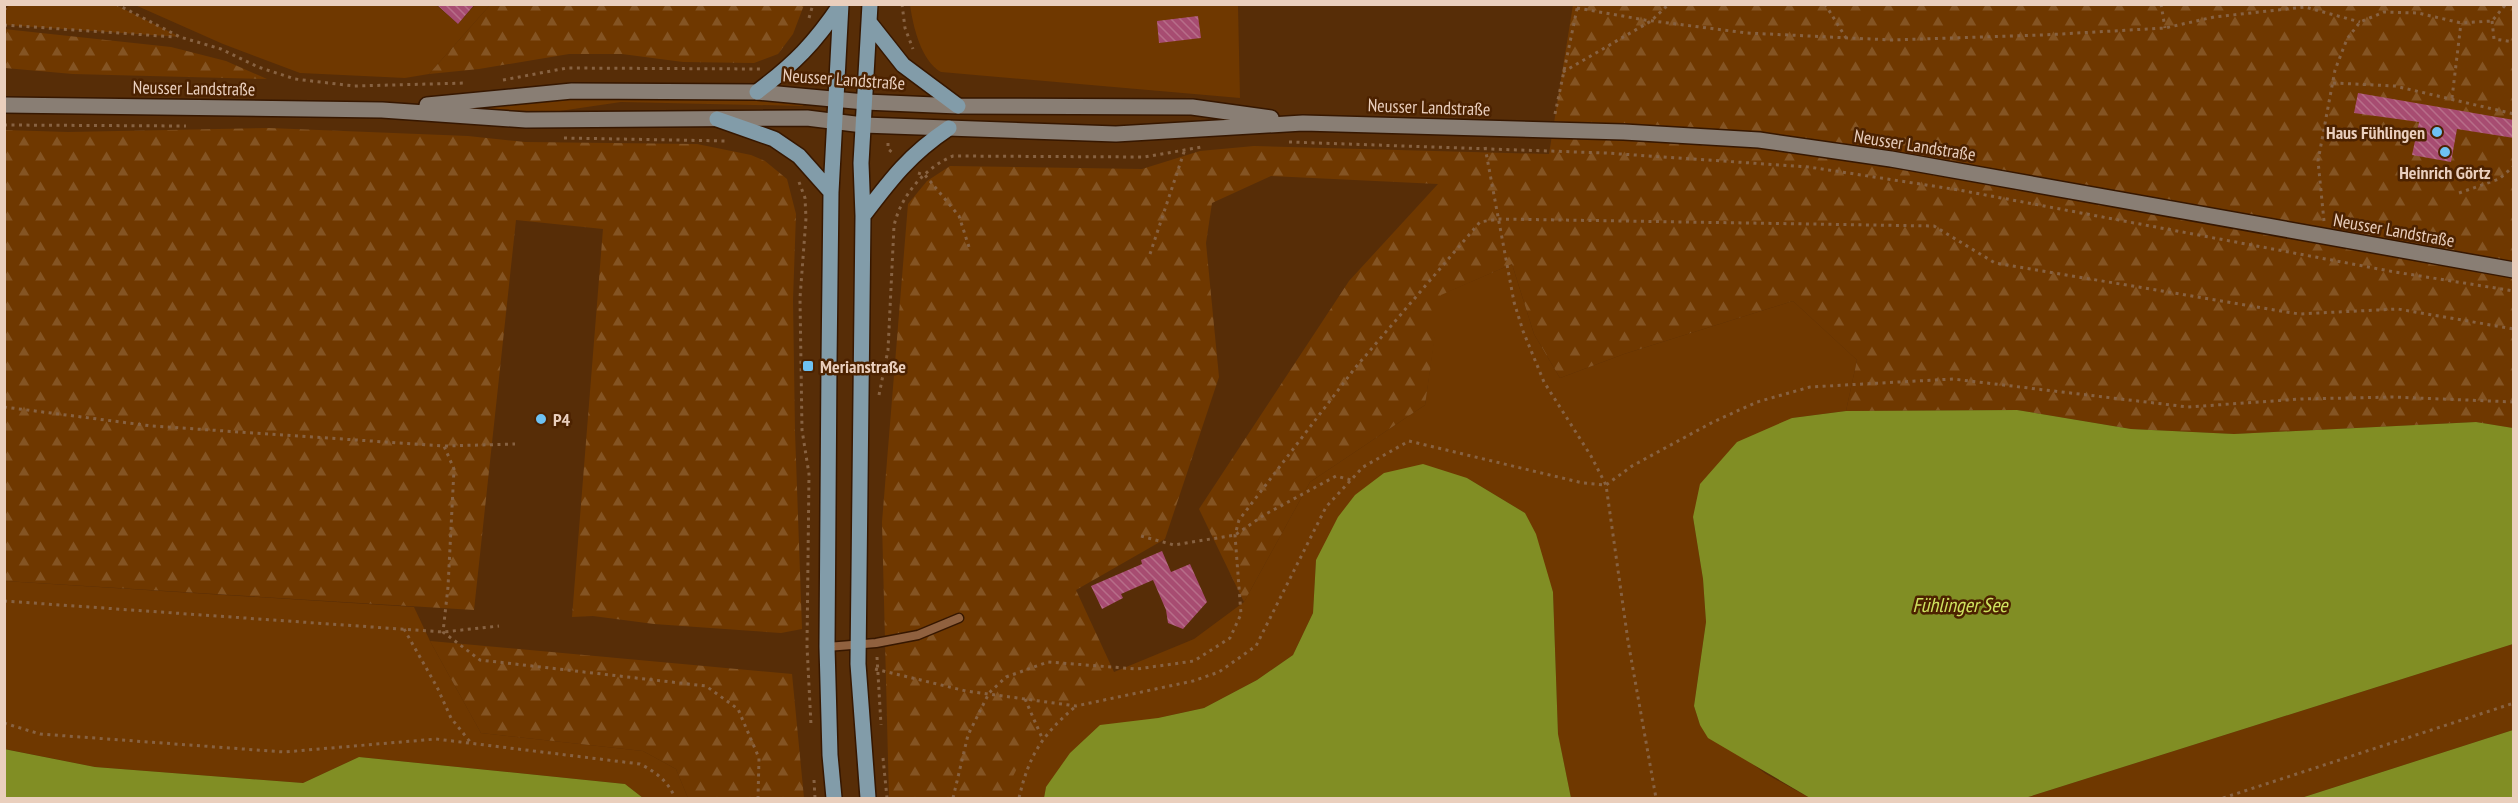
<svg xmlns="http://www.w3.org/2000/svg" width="2518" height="803" font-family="'PT Sans Narrow',sans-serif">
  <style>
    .green { fill: #6f3800 }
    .forest { fill: url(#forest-firs) }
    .water { fill: #818e24 }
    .building { fill: url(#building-back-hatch) }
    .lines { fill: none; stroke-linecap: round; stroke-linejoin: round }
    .lane-casing { stroke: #361700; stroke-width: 11 }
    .secondary-casing { stroke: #361700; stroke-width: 18 }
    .primary-casing { stroke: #361700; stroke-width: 18 }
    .path { stroke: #876242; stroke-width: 3; stroke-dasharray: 3 4.5; stroke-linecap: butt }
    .lane { stroke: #90613f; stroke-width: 8 }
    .secondary { stroke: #897e74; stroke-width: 15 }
    .primary { stroke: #829ca9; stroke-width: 15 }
    .poi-dot { fill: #6ec2f3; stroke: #4c2200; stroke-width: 2 }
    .labels { text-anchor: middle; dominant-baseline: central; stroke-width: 5; stroke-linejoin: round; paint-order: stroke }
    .street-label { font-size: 18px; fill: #eacfbd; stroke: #4c2200 }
    .poi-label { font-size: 18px; font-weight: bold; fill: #eacfbd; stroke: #4c2200; text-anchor: start }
    .water-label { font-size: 20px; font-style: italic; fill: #d0e35f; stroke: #4c2200 }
  </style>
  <defs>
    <pattern id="forest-firs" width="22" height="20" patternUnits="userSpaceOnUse" patternTransform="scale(1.5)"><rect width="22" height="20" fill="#6f3800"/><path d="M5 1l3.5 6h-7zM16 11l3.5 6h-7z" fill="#845423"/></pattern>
    <pattern id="building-back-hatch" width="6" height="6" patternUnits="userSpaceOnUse" patternTransform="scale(1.5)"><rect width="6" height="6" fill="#a74c71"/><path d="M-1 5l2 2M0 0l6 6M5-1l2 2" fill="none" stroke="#b76d89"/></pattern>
  </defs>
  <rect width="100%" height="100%" fill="#572d07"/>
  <path class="green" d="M10,5h106l64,32 -175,-12 -1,-15z
    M135,5h301l22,19 17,-19h15l-61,69 -24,4 -105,-5 -77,-29z
    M910,5h328l2,93 -299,-26c-20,-11 -28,-46 -31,-67z
    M624,97l179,5v4l-182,-4 -61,9 -104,-1 1,-4z
    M1512,264l22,70 26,44 64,-24 169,-53 64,59 -11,51 -54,7 -99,99 10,62 3,43 -12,84 6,19 66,49 44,24h-239l-13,-63 -5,-143 -28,-79 -58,-35 -151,82 -3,53 -20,42 -36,25 -53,28 -46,10 -112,69 -2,11h-78l89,-139 59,13 80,-33 50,-37 66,-120 115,-77 15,-110z
    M4,581l410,26 16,34 51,92 162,18 33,18 12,29h-45l-18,-14 -266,-27 -56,26 -208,-16 -90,-18z
    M2513,644v86l-212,68h-276z"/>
  <path class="forest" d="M490,5v-1l314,1 -11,29 -15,20 -24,9 -71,-1 -61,-8h-53l-90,15 -50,5z
    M1573,5h940v423l-37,-6 -242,12 -103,-5 -114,-19 -171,1 11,-51 -64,-59 -169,53 -64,24 -26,-44 -22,-70 -71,31 -16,110 -115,77 -66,120 -45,-93 150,-228 89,-97 -167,-8 -59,27 -6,40 13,134 -54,162 -89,51 38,82c-61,38 -82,60 -111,126h-114l-7,-276 26,-318 19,-23 23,-15 192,3 58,-18 54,-5 295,8z
    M4,29l167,18 55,14 41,18 -194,-5 -68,-6z
    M269,128l199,8 57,6 172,2 54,11 14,6 22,18 9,35 -3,86 2,132 7,197 -21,4 -127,-9 -61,-8 -21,1 31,-388 -87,-9 -42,390 -469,-29v-451l63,2z
    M430,641l362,33 12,124h-116l-12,-29 -33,-18 -162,-18z"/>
  <path class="water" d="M2017,410l114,19 103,5 242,-12 37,6v216l-488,154h-215l-102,-60 -8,-13 -6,-19 12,-84 -3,-43 -10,-62 7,-33 37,-42 55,-24 54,-7z
    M1423,464l44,14 58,35 11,21 17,58 5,142 13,64h-527l2,-11 24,-34 30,-28 58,-7 46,-10 53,-28 36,-25 20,-42 3,-53 22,-43 17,-22 29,-22z
    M2513,730v68h-212z
    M4,749l91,18 208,16 56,-26 266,27 18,14h-638z"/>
  <path class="building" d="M436,4h39l-17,20z
    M1198,16l3,22 -42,5 -2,-22z
    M2358,93l156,27v18l-57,-9 -6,33 -39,-7 7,-33 -65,-9z
    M1162,551l9,21 19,-8 17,38 -24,27 -15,-6 -2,-13 -13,-30 -32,14 2,4 -21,11 -11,-23 51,-22 -1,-4z"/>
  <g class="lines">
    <g class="lane-casing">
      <path id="lane" d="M827,647l49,-4 42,-8 41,-17"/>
    </g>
    <g class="secondary-casing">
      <path id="secondary" d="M4,105l378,5 144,10 281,-2 56,7 253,9 187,-11 321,9 135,8 132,19 623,111
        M427,105l145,-14 185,1 108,10 93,4 234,1 79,11"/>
    </g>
    <g class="primary-casing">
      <path id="primary" d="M869,22l34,43 55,41
        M757,92c38,-29 57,-48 84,-88
        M717,119l57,20 25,17 32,36
        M863,216c28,-37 47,-62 86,-88
        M834,798l-4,-43 -3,-108 2,-284 2,-171 10,-188
        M868,798l-10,-134 5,-448 -2,-53 9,-159"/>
    </g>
    <path class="path" d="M116,4l64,33 41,12 37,18 37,12 59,7 113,-3
      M902,4l3,24 8,21
      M1825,4l21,34
      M2161,4l4,24
      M1577,8l68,12 102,13 144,7 152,-5 122,-7 49,-11 91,-10 55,15
      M4,10l6,-6
      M809,18l4,-14
      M2492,21l2,18 20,3
      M4,25l172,12
      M1563,72l88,-51 18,-17
      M503,80l64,-12 193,1
      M880,80l10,1
      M809,82l1,-4h13
      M2333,83l62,3 119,28
      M2452,98l9,-75
      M1555,114l23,-110
      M4,125l182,1
      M564,138l164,3
      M1289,142l317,11 203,14 150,23 436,82 119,19
      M888,143v6l6,5
      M1485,147l29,155 9,29 21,51 47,74 15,29 22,156 28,157
      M918,173l7,2 34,41 10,31
      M799,182l6,16 1,20 -6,80 2,132 7,44 -2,172 4,79
      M2459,193l40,-14 15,-13
      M2324,221l-6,-60 17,-91 12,-31 13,-17 24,-10 34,1 43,10 31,-2 14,-17
      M1150,254l35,-105
      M879,395l9,-45 6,-124c6,-29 31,-59 59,-70l191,1 58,-10
      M4,407l148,19 292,20 10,23 -6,118 -5,45 37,28 226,26 32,23 21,49 -1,40
      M445,446l70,-2
      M1141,536l33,9 61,-10 29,-20 72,-39 15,4
      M4,601l439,31 56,-6
      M404,629l33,58 14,31 20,25
      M877,657l4,68
      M875,669l91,22 110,15 117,-25 26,-9 37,-26 70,-139 37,-40 46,-26 174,42 23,2 26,-19 81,-44 44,-20 53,-15 143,-8 235,28 113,-8 92,-2 121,5
      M1025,699l18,41
      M4,723l36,11 244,18 152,-13 204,25c16,8 28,17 35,34
      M883,758l4,40
      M814,780l1,18
      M953,798l15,-63 21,-42 17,-16 42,-15 89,7 57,-8 36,-23 11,-24 -6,-79 4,-15 116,-152 125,-146 18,-3 436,7 61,37 304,51 99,-5 116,20
      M1019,798c10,-43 23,-63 57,-92
      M2223,798l291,-95"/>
    <use href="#lane" class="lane"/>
    <use href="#secondary" class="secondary"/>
    <use href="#primary" class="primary"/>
  </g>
  <g class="poi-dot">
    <circle cx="2437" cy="132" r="6"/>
    <circle cx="2445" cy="152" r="6"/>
    <rect x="802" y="360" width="12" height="12" rx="3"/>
    <circle cx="541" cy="419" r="6"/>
  </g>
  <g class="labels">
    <g class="street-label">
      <text transform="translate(844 79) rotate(4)">Neusser Landstraße</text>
      <text transform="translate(194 88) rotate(1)">Neusser Landstraße</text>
      <text transform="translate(1429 107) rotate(2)">Neusser Landstraße</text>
      <text transform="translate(1915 145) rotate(9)">Neusser Landstraße</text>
      <text transform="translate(2394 230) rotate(10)">Neusser Landstraße</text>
    </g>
    <g class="poi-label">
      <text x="2425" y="132" text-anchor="end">Haus Fühlingen</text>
      <text x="2445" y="172" text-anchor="middle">Heinrich Görtz</text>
      <text x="820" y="366">Merianstraße</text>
      <text x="553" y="419">P4</text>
    </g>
    <g class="water-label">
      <text x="1960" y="605">Fühlinger See</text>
    </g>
  </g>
  <rect width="2518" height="803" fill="none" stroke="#eacfbd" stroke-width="12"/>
</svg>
